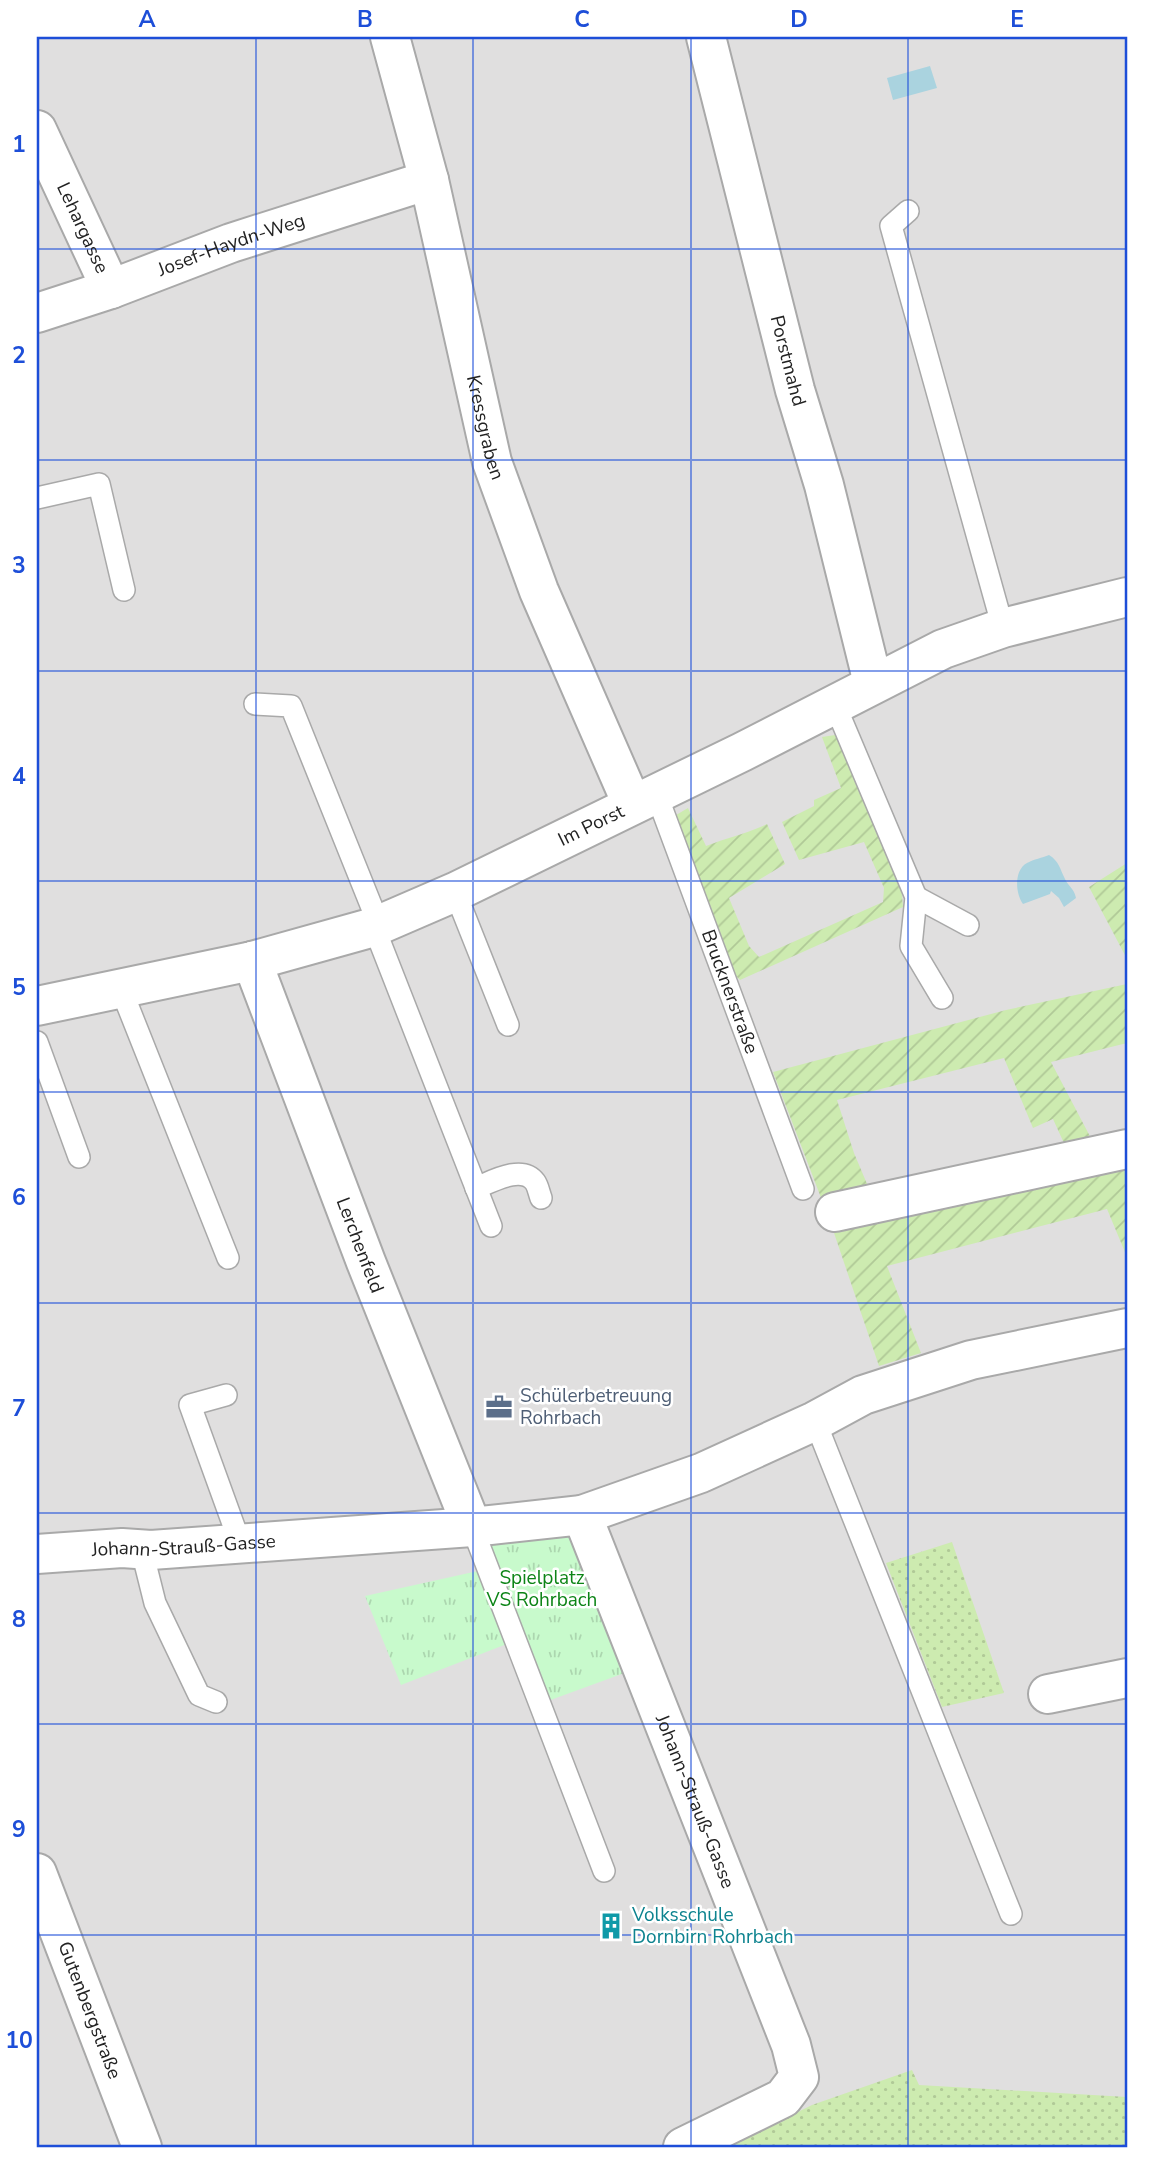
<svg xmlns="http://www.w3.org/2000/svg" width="1164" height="2184" font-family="'Nunito Sans',sans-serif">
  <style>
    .residential { fill: #e0dfdf }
    .grass { fill: url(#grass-dots) }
    .park { fill: url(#park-tufts) }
    .garden { fill: url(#garden-furrows) }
    .water { fill: #aad3df }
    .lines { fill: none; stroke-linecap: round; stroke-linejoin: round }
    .lane-casing { stroke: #a9a9a9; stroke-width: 24 }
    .street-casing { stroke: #a9a9a9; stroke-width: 42 }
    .lane { stroke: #fff; stroke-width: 21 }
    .street { stroke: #fff; stroke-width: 38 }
    .grid { fill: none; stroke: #1d4ed8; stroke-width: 2; stroke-opacity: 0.55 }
    .labels { text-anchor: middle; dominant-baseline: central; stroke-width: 5; stroke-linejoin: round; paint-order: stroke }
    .street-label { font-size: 19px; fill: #222; stroke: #fff }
    .service-label { font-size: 19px; fill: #4e5e75; stroke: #fff; text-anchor: start }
    .park-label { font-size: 19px; fill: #0c8416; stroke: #fff }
    .culture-label { font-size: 19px; fill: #0d838f; stroke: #fff; text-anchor: start }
    .neatline { fill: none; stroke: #1d4ed8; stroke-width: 2.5 }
    .grid-label { font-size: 23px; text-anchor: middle; font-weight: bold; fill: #1d4ed8 }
  </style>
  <defs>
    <pattern id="grass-dots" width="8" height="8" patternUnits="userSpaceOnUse" patternTransform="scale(1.75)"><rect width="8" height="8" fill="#cdebb0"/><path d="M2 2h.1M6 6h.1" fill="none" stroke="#b0c997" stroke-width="1.8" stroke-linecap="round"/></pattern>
    <pattern id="park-tufts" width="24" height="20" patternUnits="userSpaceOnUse" patternTransform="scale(1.75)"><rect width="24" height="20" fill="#c8facc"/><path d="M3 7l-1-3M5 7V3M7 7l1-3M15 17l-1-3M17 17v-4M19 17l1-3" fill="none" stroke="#acd6af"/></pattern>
    <pattern id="garden-furrows" width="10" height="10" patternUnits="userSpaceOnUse" patternTransform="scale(1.75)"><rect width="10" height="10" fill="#cdebb0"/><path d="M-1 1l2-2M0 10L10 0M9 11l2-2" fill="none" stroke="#b0c997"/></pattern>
  </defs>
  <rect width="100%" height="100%" fill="#f2efe9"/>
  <path class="residential" d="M37,37h1090v2110h-1090z"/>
  <path class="grass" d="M952,1542l52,151 -62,14 -56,-144z
    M912,2070l7,15 208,12v50h-401l86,-42z"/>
  <path class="park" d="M579,1531l51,140 -85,31 -25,-63 -119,46 -36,-89 122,-27 -10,-28z"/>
  <path class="garden" d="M835,735l11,13 55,135 2,24 -163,73 -6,-6 -63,-156 17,-10 18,38c22,-9 40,-12 61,-22l18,40 -56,34 20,48 10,11 124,-55 1,-14 -20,-46 -65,18 -17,-38 32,-16v-6l27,-12 -19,-51z
    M1127,863v96l-38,-72z
    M1127,984v59l-76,19 43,82 -26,8 -15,-33 -20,9 -29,-70 -167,42 17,53 16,38 -47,12 -50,-131 233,-62z
    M1127,1169v88l-20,-48 -220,57 34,87 -42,13 -47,-139z"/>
  <path class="water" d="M930,66l7,22 -44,12 -6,-22z
    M1049,855c10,6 11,14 16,24 3,7 9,9 11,19l-12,9 -5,-9 -8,-7 -1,3 -27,10c-8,-11 -9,-34 4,-41 7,-4 15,-5 22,-8z"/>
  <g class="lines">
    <g class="lane-casing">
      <g id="lane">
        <path d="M908,211l-17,15 112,402"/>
        <path d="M37,498l62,-14 25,106"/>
        <path d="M255,704l36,2 88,219"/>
        <path d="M835,705l81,192 -5,49 31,52"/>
        <path id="s1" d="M656,793l147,396"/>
        <path d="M455,892l53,133"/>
        <path d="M916,897l52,28"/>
        <path d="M374,927l117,299"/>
        <path d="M121,989l107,269"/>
        <path d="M37,1042l42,115"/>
        <path d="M476,1188c15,-6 46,-24 59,-6 3,4 4,11 6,16"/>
        <path d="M226,1395l-36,10 50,138"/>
        <path d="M815,1421l196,493"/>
        <path d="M472,1527l132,344"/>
        <path d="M142,1551l13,52 44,92 17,7"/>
      </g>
    </g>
    <g class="street-casing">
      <g id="street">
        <path id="s2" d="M390,37l39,143 63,282 47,129 93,213"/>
        <path id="s3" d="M706,37l89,353 29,95 49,198"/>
        <path id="s4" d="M37,130l74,159"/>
        <path id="s5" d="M37,313l74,-24 120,-46 198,-63"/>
        <path id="s6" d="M252,961l114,301 106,265"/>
        <path id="s7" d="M37,1006l215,-45 122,-34 81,-35 287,-140 201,-103 60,-21 124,-31"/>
        <path d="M835,1212l292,-63"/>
        <path id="s8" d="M582,1515l209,530 8,32 -16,21 -100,49"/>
        <path id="s9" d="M37,1554l85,-6 29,2 321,-23 110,-12 119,-42 114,-52 48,-26 108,-35 156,-32"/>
        <path d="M1048,1694l79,-16"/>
        <path id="s10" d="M37,1873l105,274"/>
      </g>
    </g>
    <use href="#lane" class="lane"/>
    <use href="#street" class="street"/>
  </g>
  <path class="grid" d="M256,37v2110M473,37v2110M691,37v2110M908,37v2110M37,249h1090M37,460h1090M37,671h1090M37,881h1090M37,1092h1090M37,1303h1090M37,1513h1090M37,1724h1090M37,1935h1090"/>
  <defs>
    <g id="office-bare" transform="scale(2.1)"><path d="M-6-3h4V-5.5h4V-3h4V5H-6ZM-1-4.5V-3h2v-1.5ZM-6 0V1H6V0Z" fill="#5c6f8a" stroke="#fff" stroke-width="2.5" paint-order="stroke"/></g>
    <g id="building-bare" transform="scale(2.1)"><path d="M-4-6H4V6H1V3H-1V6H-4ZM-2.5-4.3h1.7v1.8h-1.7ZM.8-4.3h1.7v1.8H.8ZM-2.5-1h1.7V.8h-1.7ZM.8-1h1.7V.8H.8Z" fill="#0f9aa8" stroke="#fff" stroke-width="2.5" paint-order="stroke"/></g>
  </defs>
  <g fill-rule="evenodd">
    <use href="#office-bare" x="499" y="1407"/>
    <use href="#building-bare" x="611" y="1926"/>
  </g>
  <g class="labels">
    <g class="street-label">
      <text stroke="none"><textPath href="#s4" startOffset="108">Lehargasse</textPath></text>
      <text stroke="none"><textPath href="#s5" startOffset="206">Josef-Haydn-Weg</textPath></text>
      <text stroke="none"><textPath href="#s3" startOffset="334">Porstmahd</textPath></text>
      <text stroke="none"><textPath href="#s2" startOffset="402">Kressgraben</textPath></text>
      <text stroke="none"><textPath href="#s7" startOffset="586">Im Porst</textPath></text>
      <text stroke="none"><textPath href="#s1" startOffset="212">Brucknerstraße</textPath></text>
      <text stroke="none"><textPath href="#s6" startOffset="304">Lerchenfeld</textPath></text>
      <text stroke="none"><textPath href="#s9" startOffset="147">Johann-Strauß-Gasse</textPath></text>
      <text stroke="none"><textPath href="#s8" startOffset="308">Johann-Strauß-Gasse</textPath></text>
      <text stroke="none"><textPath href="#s10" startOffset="147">Gutenbergstraße</textPath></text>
    </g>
    <g class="service-label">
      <text x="520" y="1396">Schülerbetreuung<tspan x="520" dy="22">Rohrbach</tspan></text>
    </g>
    <g class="park-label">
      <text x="542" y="1578">Spielplatz<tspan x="542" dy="22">VS Rohrbach</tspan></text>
    </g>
    <g class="culture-label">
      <text x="632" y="1915">Volksschule<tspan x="632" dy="22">Dornbirn Rohrbach</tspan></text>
    </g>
  </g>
  <rect width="1164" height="2184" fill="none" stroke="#ffffff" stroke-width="77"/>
  <rect x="38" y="38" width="1088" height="2108" class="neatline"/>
  <g class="grid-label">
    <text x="147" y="27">A</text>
    <text x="365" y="27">B</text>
    <text x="582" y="27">C</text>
    <text x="799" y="27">D</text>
    <text x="1017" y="27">E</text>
    <text x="19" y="152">1</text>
    <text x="19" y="363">2</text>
    <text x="19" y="573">3</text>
    <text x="19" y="784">4</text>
    <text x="19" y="995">5</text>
    <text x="19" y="1205">6</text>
    <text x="19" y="1416">7</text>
    <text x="19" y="1627">8</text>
    <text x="19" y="1837">9</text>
    <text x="19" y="2048">10</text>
  </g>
</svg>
